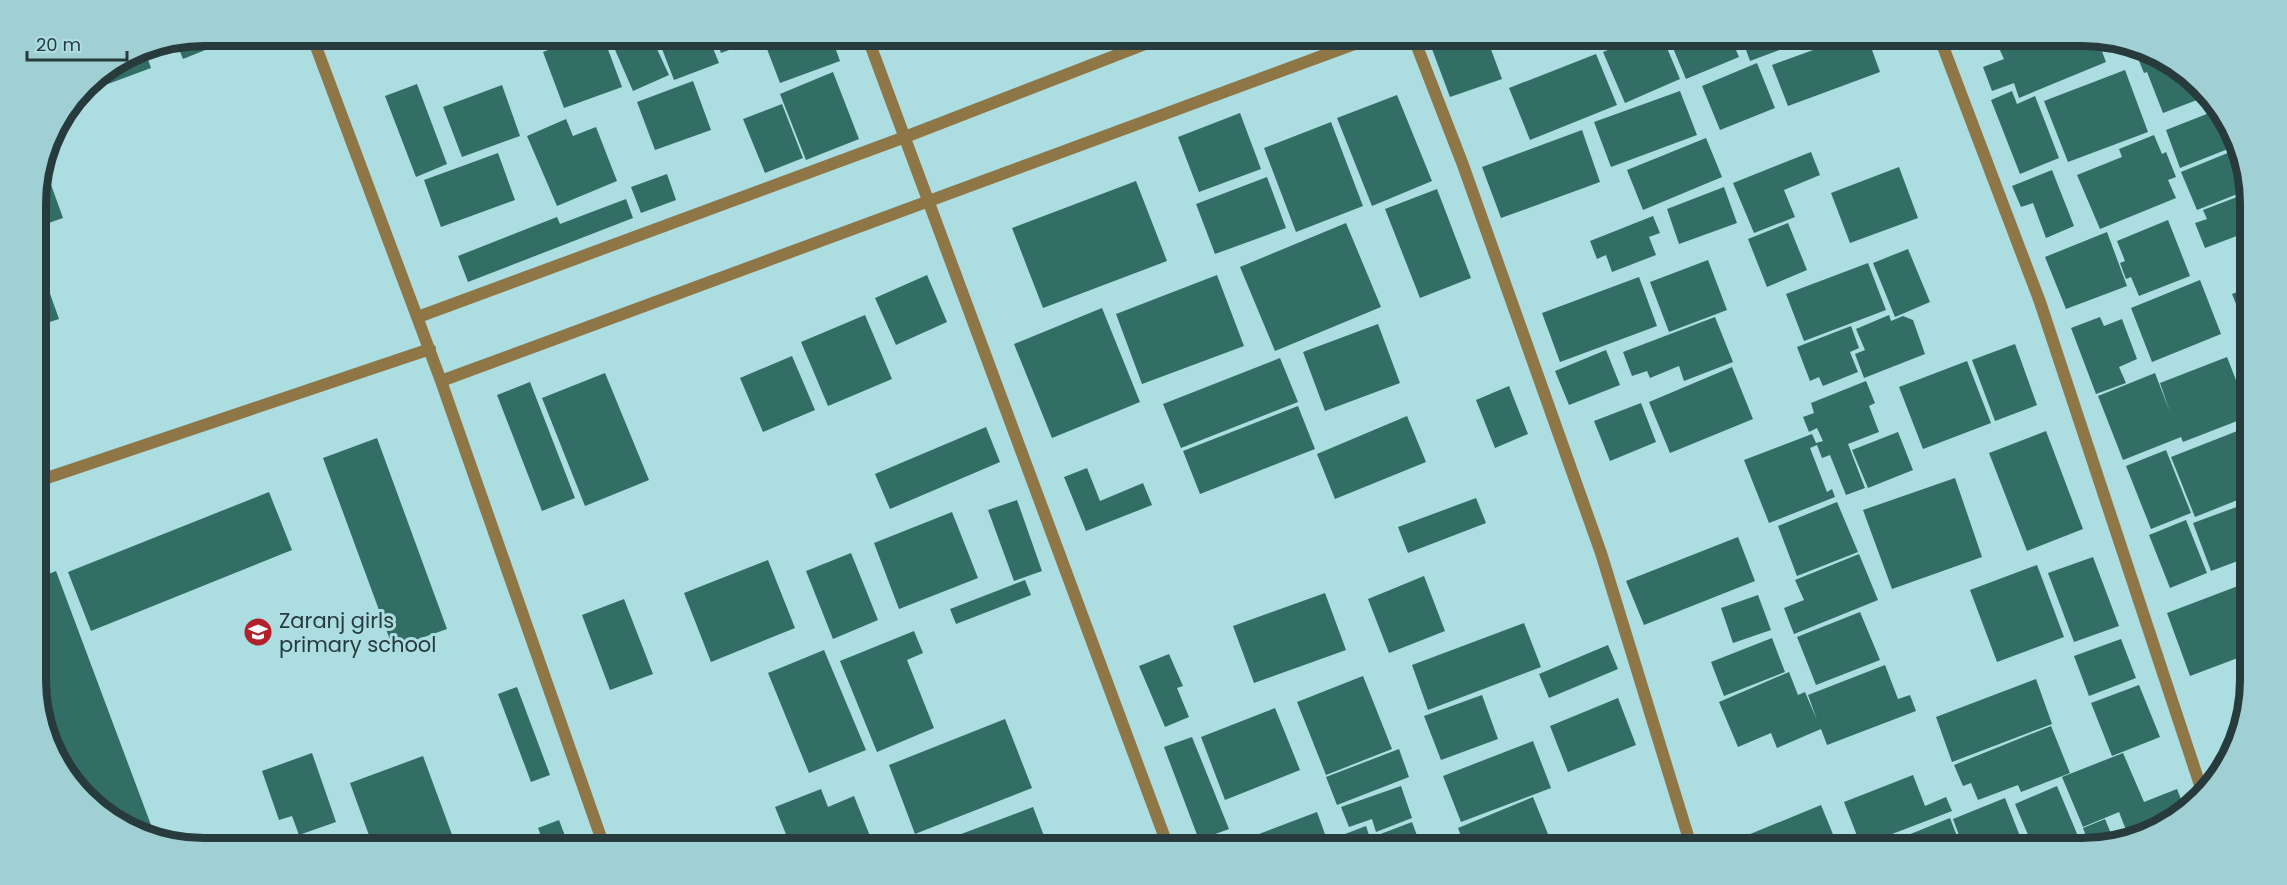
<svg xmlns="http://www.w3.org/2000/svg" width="2287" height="885" font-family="Poppins,sans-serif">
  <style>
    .building { fill: #326e65 }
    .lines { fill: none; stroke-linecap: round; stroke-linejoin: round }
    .street { stroke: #8e7647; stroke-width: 12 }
    .labels { text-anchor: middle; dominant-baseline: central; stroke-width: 6; stroke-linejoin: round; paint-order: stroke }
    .poi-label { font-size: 21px; fill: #273b3d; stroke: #abdde1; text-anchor: start }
    .rim { fill: none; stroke: #273b3d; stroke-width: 8 }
  </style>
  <rect width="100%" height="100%" fill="#abdde1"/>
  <path class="building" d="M205,36h35l-57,23 -7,-17z
    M584,36h19l19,51 -58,21 -21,-56z
    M609,36h42l18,39 -36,16z
    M657,36h51l11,27 -45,17z
    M715,36h52l-46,17z
    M800,36h31l9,25 -60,22 -13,-34z
    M1467,36h19l16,43 -52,18 -18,-48z
    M1641,36h21l18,43 -55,24 -22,-51z
    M1668,36h62l9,21 -53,22z
    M1741,36h76l-67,25z
    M1852,36h15l13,36 -92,34 -16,-41z
    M2022,36l75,2 9,24 -87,36 -5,-15 -22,8 -9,-24 21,-8 -6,-13z
    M2132,44l5,1 73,50 -47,18 -16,-41 -3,1z
    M144,48l7,20 -70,26 12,-16z
    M1596,54l21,51 -87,35 -21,-52z
    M1757,63l18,45 -55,22 -18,-44z
    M2125,70l23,62 -80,30 -24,-61z
    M833,72l26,67 -53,21 -26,-66z
    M693,81l18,49 -56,20 -18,-48z
    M417,84l30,80 -31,13 -31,-81z
    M502,85l18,51 -58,21 -19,-50z
    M1680,91l17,44 -86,32 -17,-45z
    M2012,91l5,13 18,-8 24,62 -39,16 -29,-74z
    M1397,95l35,86 -60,25 -35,-88z
    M782,104l21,54 -38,15 -22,-54z
    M2217,110l16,37 -53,21 -14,-38z
    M1240,113l21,56 -62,23 -21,-55z
    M566,119l7,17 23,-9 21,54 -60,25 -30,-70z
    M1331,122l32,84 -67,26 -32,-84z
    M1582,130l18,52 -99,36 -19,-51z
    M2154,135l8,19 4,-2 10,25 -8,3 8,18 -76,31 -23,-54 45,-18 -3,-8z
    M1706,138l16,39 -79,33 -16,-40z
    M2235,150l15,33v6l-53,21 -16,-38z
    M1811,152l9,23 -36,15 11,27 -41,16 -21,-50z
    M498,153l17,47 -74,27 -17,-47z
    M44,165l19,53 -26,9 -1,-33z
    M1899,167l19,51 -68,25 -19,-50z
    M2052,170l22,56 -28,12 -13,-35 -12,4 -9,-21z
    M667,174l9,26 -35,13 -10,-26z
    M1267,177l19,51 -71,26 -19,-50z
    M1136,181l31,80 -124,47 -31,-80z
    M1724,187l13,36 -58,21 -12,-35z
    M1437,189l34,89 -51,20 -35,-89z
    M2250,192v39l-45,17 -10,-25 12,-4 -4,-9z
    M626,199l7,19 -165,64 -10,-26 99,-39 3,7z
    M1653,216l7,17 -11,4 7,18 -44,17 -6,-17 -9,4 -7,-18z
    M2168,220l22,56 -51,20 -8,-19 -5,2 -6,-16 5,-2 -8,-20z
    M1346,223l35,84 -106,44 -35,-84z
    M1788,223l19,47 -40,17 -19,-48z
    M2107,232l20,54 -61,23 -21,-52z
    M1908,249l22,53 -35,15 -22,-54z
    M37,257l22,62 -22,7z
    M1708,260l19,50 -58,22 -19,-50z
    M1868,263l18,47 -82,31 -18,-47z
    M927,275l20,47 -51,23 -21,-47z
    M1217,275l27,71 -102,38 -26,-70z
    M1639,277l18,49 -97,36 -18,-49z
    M2200,280l21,54 -69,28 -21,-54z
    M2250,287v52l-18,-45z
    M1102,308l38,94 -88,36 -38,-94z
    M865,315l27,64 -64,27 -27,-64z
    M1889,315l2,6 12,-5 10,4 12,34 -61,24 -9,-24 10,-4 -9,-21z
    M1715,317l18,45 -49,19 -5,-15 -29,12 -3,-7 -15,5 -9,-24z
    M2100,317l4,9 18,-7 15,40 -18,8 7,16 -30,11 -25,-66z
    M1378,324l22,59 -75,28 -22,-59z
    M1851,326l8,22 -9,4 8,20 -35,14 -4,-9 -9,4 -13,-34z
    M2015,344l22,61 -42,16 -23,-61z
    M1606,350l14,35 -51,20 -14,-34z
    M792,356l23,54 -52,22 -23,-54z
    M2227,357l23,59 -67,26 -2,-5 -58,23 -25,-64 57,-23 15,39 -10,-29z
    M1280,358l18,44 -117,46 -18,-44z
    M1967,361l24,62 -68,26 -24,-62z
    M1732,367l21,52 -83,34 -21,-51z
    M605,373l44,107 -64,26 -43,-108z
    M1866,381l9,22 -6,3 10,26 -31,12 17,44 -19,7 -16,-40 -8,3 -5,-13 -7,3 17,44 5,-3 3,8 -66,26 -25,-63 68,-26 4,9 7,-2 -6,-13 -8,4 -6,-15 11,-4 -3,-10z
    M530,382l45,116 -33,13 -45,-116z
    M1509,386l19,48 -33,14 -19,-48z
    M1641,403l15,39 -46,19 -16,-40z
    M1298,406l17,43 -115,45 -17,-43z
    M1407,416l19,46 -91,37 -18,-45z
    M2250,426v69l-55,22 -24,-60z
    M986,427l14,35 -110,47 -15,-35z
    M2046,431l37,98 -56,22 -38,-98z
    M1898,432l15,38 -45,18 -16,-38z
    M377,438l70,191 -54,19 -70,-190z
    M2166,450l25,63 -40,16 -25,-63z
    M1087,468l13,33 43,-18 9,22 -66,26 -22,-54z
    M1955,478l27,79 -90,32 -29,-79z
    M269,492l23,58 -201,81 -23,-59z
    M1476,498l10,25 -78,30 -10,-26z
    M1017,500l25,71 -28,10 -26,-71z
    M1837,502l21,50 -61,24 -19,-50z
    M2250,502l1,54 -40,15 -18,-48z
    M952,512l26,66 -79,31 -25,-66z
    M2186,520l21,53 -37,15 -21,-53z
    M1738,537l17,44 -111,44 -18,-44z
    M851,553l27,67 -45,19 -27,-68z
    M1859,554l19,46 -84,34 -10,-26 20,-8 -9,-20z
    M2093,557l26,69 -45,16 -26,-69z
    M768,560l27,68 -84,34 -27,-69z
    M2037,565l27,72 -67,25 -27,-72z
    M56,571l101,270 -7,-1 -72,-49 -39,-78 -1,-135z
    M1424,576l21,55 -56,22 -21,-54z
    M1025,580l6,15 -75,29 -6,-15z
    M2251,581v72l-61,23 -23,-63z
    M1325,593l21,57 -92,33 -21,-57z
    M1758,595l13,35 -38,13 -12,-35z
    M624,599l29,75 -43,16 -28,-75z
    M1860,612l20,48 -64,25 -19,-48z
    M1524,623l17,44 -113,43 -16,-45z
    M914,631l9,22 -16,7 27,68 -57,24 -37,-91z
    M1772,638l13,34 -61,24 -13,-34z
    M2121,639l15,39 -47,18 -15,-40z
    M1608,645l10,24 -69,29 -10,-24z
    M824,650l42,100 -57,23 -41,-100z
    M1169,654l14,32 -6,2 12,29 -24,10 -26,-61z
    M1885,665l13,34 12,-4 6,16 -89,34 -6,-16 -44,19 -6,-15 -33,14 -19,-45 70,-30 9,23 7,-3 12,28 -9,-25z
    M1363,676l29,73 -66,26 -29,-73z
    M2036,679l16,45 -100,38 -16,-45z
    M2139,685l21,52 -48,19 -21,-53z
    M517,687l33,88 -19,7 -33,-88z
    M1482,695l16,44 -57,21 -17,-44z
    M1618,698l18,47 -68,27 -18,-46z
    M1275,708l25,62 -75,30 -24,-63z
    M1005,719l27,69 -117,46 -26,-69z
    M2051,726l19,47 -49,19 -3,-7 -40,15 -7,-17 -8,3 -9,-21z
    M1192,737l37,92 -30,11 -35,-93z
    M1533,741l18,47 -90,34 -18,-46z
    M1399,749l10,28 -72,28 -11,-28z
    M312,753l24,69 -37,13 -7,-19 -13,4 -17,-49z
    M2123,753l21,49 33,-13 9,23 -1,2 -57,21 -9,-23 -36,15 -21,-50z
    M423,756l31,84 -25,9h-55l-24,-66z
    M1913,775l12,31 21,-9 6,14 -91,35 -17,-44z
    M1401,786l11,32 -36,14 -4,-13 -23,8 -8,-20z
    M2057,786l26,62 -49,1 -19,-45z
    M821,789l7,18 26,-11 20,50 -6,3h-76l-17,-42z
    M1533,797l17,42 -24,10h-60l-8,-21z
    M2005,798l20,51h-61l-11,-30z
    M1821,805l18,44h-117l-1,-3z
    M1033,807l16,42h-128z
    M1317,812l9,25 -30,12h-47l-3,-10z
    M1950,818l12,31h-49l-5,-14z
    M2105,819l9,22 -28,8 4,-2 -7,-19z
    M559,820l11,29h-24l-8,-21z
    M1412,822l10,27h-71l-6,-15 21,-8 4,12z
    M1896,839l5,10h-28z
    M1345,840l3,9h-25z
    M701,842l3,7h-22z"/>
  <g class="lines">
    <path class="street" d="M312,36l129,345 164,468
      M867,36l302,813
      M1413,36l50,129 138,388 91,296
      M1939,36l101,266 162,489
      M418,317l487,-180 261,-101
      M441,381l935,-345
      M38,481l392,-132"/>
  </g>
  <defs>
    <g id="school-disc" transform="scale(1.5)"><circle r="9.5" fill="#b2202c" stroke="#abdde1"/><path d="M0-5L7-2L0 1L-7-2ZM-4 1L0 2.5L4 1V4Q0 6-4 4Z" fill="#fff"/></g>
  </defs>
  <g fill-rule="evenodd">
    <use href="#school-disc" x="258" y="632"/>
  </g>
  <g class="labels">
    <g class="poi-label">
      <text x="279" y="620">Zaranj girls<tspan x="279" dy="24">primary school</tspan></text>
    </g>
  </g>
  <path d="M0 0H2287V885H0ZM204 46H2082A158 158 0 0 1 2240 204V680A158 158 0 0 1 2082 838H204A158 158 0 0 1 46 680V204A158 158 0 0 1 204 46Z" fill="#a0d0d4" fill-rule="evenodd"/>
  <path class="rim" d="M204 46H2082A158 158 0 0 1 2240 204V680A158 158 0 0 1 2082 838H204A158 158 0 0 1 46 680V204A158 158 0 0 1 204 46Z"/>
  <path d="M27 51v9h100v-9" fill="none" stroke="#273b3d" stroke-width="3"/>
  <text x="36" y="51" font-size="18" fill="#273b3d" stroke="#abdde1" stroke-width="4.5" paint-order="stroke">20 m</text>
</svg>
